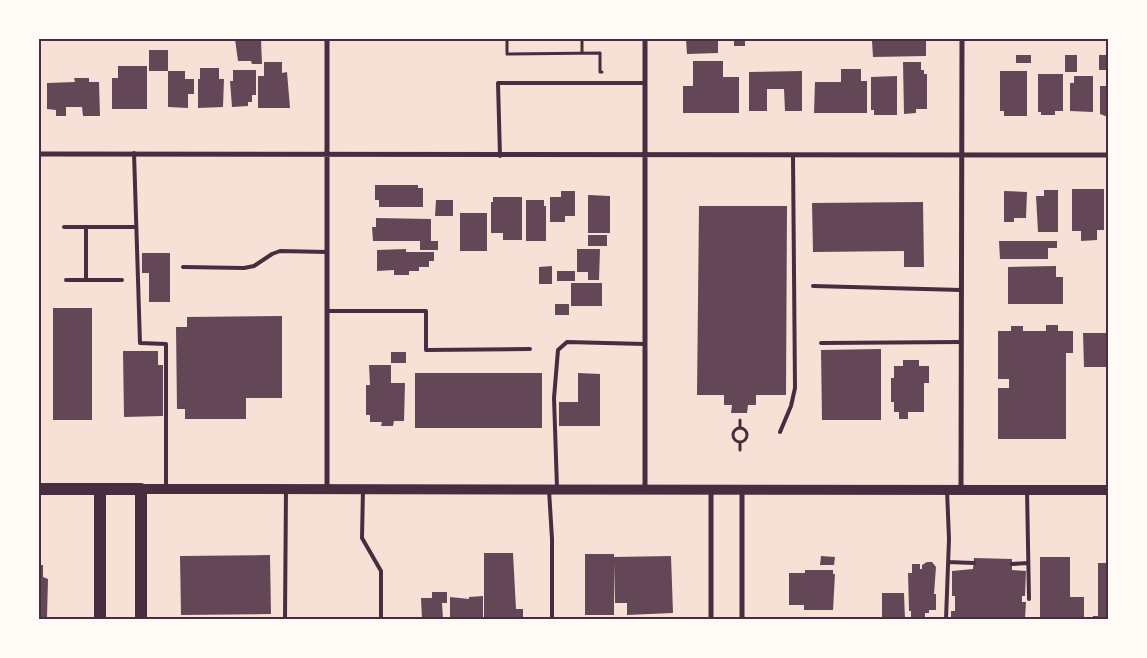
<svg xmlns="http://www.w3.org/2000/svg" width="1147" height="658" font-family="'PT Sans',sans-serif">
  <style>
    .building { fill: #644757 }
    .lines { fill: none; stroke-linecap: round; stroke-linejoin: round }
    .path { stroke: #4a2c40; stroke-width: 3 }
    .service { stroke: #4a2c40; stroke-width: 4 }
    .minor { stroke: #4a2c40; stroke-width: 5 }
    .secondary { stroke: #4a2c40; stroke-width: 10 }
    .primary { stroke: #4a2c40; stroke-width: 12 }
    .neatline { fill: none; stroke: #4a2c40; stroke-width: 2 }
  </style>
  <rect width="100%" height="100%" fill="#f7e1d7"/>
  <path class="building" d="M235,39h26l1,25h-10l-1,-3h-13z
    M686,39h32v14l-31,1z
    M734,39h11v7h-11z
    M872,41h54v15l-53,1z
    M149,50h19v21h-19z
    M1016,55h15v8h-15z
    M1065,55h12v17h-12z
    M1099,55h9v15h-9z
    M693,61h30v16h16v36h-56v-27h10z
    M264,62h18v11l5,-1 3,36h-32v-32h6z
    M903,62h18v8h3v4h3v35h-11v4l-12,1z
    M118,66h29v43h-35v-31h6z
    M200,68h19v11h5l-1,28 -25,1v-29h2z
    M841,69h20v12h6v32h-53l1,-31h26z
    M233,70h23v25h-4v7h-4v4l-16,1 -2,-26h3z
    M168,71h17v8h9v15h-6v14l-20,-1z
    M802,71v40h-17l-1,-22h-17v22h-18v-39z
    M1000,71h27v45h-23v-5h-4z
    M1038,74h25v37h-8v4h-14v-3h-3z
    M897,76v39h-23v-5h-3v-33z
    M1074,76h19v36l-23,-1v-28h4z
    M74,78h15v4h10l1,34h-17l-1,-9h-16v9h-10v-6l-9,-1v-26l28,-1z
    M1100,86h8v31l-8,-3z
    M375,185h43v3h5v19h-44v-7h-4z
    M1072,189h32v41h-7v10l-16,1v-10h-9z
    M1044,190h14v42h-20l-2,-36h8z
    M561,191h14v25h-10v6h-15v-25h11z
    M1004,191l23,1 -1,26h-12v4h-10z
    M588,195l22,1v37h-22z
    M493,197h29v43h-19v-7h-12v-31h2z
    M436,200h17v16h-18z
    M526,200h18v6h2v35h-20z
    M923,202l1,65h-20v-16l-91,1 -1,-49z
    M699,206h88l-1,189h-30v10h-8l-1,8h-16l1,-8h-8v-10h-27z
    M460,213h27v38h-27z
    M376,218l55,1v22h7v9h-18v-9h-47l-1,-14h4z
    M588,235h19v11h-19z
    M999,241h58v7h-9v11h-48z
    M406,249v3h28v9h-5v6h-10v4h-10v4h-15v-5l-17,1v-21z
    M577,249h23l-1,31h-11v-8h-11z
    M142,253h28v49h-21v-29h-7z
    M552,266v18h-13v-17z
    M1056,266v11h7v27h-55v-37z
    M557,271h18v10h-18z
    M571,283h31v23h-31z
    M555,304h14v11h-14z
    M53,308h39v112h-39z
    M282,316v82h-36v21h-61v-10h-8l-1,-82h11v-10z
    M1046,325h12v6h15v22h-7v86h-68v-51h11v-9h-11v-48h13v-5h12v5h23z
    M1083,333h25v34h-24z
    M881,349v71h-59l-1,-70z
    M123,351h35v14h5v51l-39,1z
    M391,352h15v11h-15z
    M903,360h16v6h10v17h-5v29h-16v7h-9v-7h-5v-10h-3v-24h3v-12h9z
    M369,365h22v18h14l-1,38h-10l-1,5h-12l1,-4h-12v-7h-4v-30h4z
    M415,373h127v55h-127z
    M578,373l22,1v52h-41v-24h19z
    M1106,551h2v68h-15v-3h5v-53h8z
    M484,553h29l3,56h7v10h-39z
    M585,554h29v3l57,-1 2,57 -46,2v-12h-12l-1,-41v53h-29z
    M270,555l1,59 -90,1 -1,-59z
    M821,556l14,1 -1,8h-14z
    M1040,557h30v40h14v22h-44z
    M974,558l38,1v11l14,1 -1,25h-3v6h4l-1,17h-74v-8h4v-15h-3v-25l21,-2z
    M927,562h5l4,5 -2,27h2v16h-7v3h-4v5h-14v-7h-2l-1,-38h4v-9h8v5h2v-4z
    M39,565h4v12l5,2 -1,39h-8z
    M805,570h28v4h2l-2,36h-29v-5h-15v-32h16z
    M432,592h15v11h-5l1,16h-21l-1,-21h11z
    M882,593h22l1,26h-23z
    M483,596v23h-33v-22l19,2v-2z"/>
  <g class="lines">
    <path class="path" d="M507,40v14l93,-1v19h2
      M582,40v13
      M733 435a7 7 0 1 1 14 0a7 7 0 1 1-14 0Z
      M740,428v-8
      M740,442v8"/>
    <path class="service" d="M134,153l6,190 26,1v143
      M500,156l-2,-73h147
      M64,227h22
      M183,267l61,1 10,-2 18,-12 8,-3 47,1
      M66,280h20v-53h50
      M86,280h36
      M813,286l148,4
      M327,311h99v39l104,-1
      M821,343l140,-1
      M780,432l11,-26 4,-18 -2,-232
      M557,488l-3,-90 4,-48 9,-8 78,2
      M363,489l-1,49 19,33v48
      M549,490l3,49v80
      M1027,490l2,109
      M948,562l26,1
      M1012,564l16,-1
      M285,619l1,-130
      M946,619l3,-80 -2,-49"/>
    <path class="minor" d="M327,39v450
      M645,39v450
      M39,154l1069,1
      M711,490v129
      M742,490v129
      M961,490l1,-451"/>
    <path class="secondary" d="M141,489l967,1"/>
    <path class="primary" d="M39,489h102v130
      M100,490v129"/>
  </g>
  <rect width="1147" height="658" fill="none" stroke="#fffaf5" stroke-width="80"/>
  <rect x="40" y="40" width="1067" height="578" class="neatline"/>
</svg>
